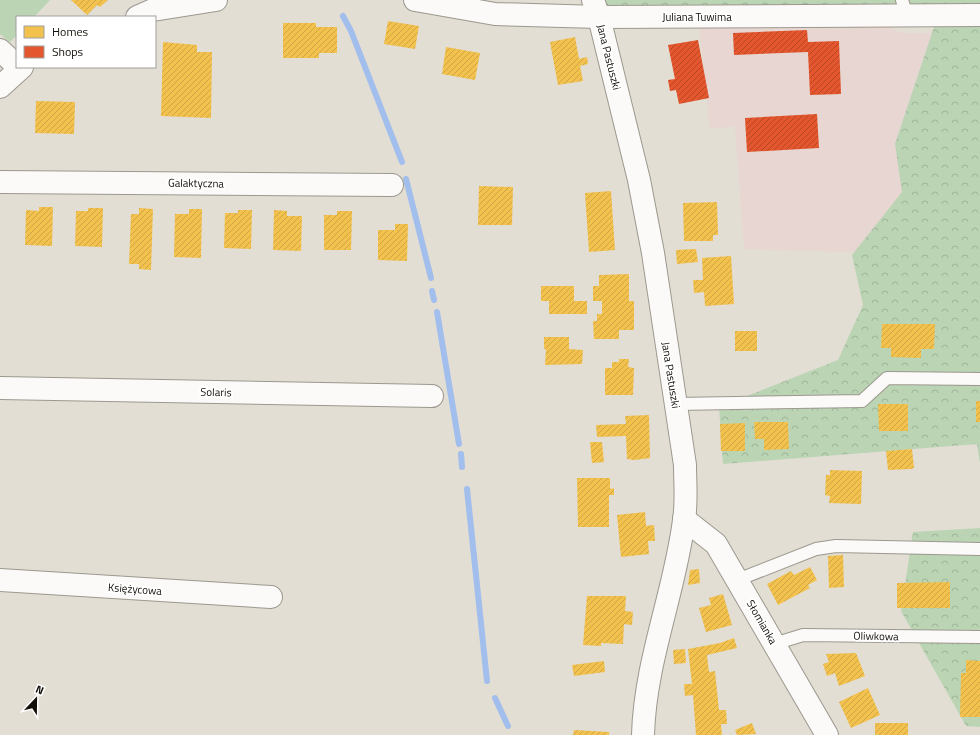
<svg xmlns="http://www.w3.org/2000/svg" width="980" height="735" font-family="'Titillium Web',sans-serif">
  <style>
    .commercial { fill: #e7d6d1 }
    .green { fill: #bad4b4 }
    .park { fill: url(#park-crowns) }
    .homes { fill: url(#homes-hatch) }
    .shops { fill: url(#shops-hatch) }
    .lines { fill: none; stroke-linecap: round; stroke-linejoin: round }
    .stream { stroke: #a2beec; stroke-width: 6 }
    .service-casing { stroke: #9c988f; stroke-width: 14 }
    .minor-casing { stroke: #9c988f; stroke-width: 24 }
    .tertiary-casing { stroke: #9c988f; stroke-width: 24 }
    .service { stroke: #fbfaf8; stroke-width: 12 }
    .minor { stroke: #fbfaf8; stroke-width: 22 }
    .tertiary { stroke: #fbfaf8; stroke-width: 22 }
    .labels { text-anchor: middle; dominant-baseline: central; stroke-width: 4; stroke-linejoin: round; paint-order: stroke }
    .street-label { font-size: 11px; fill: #110e07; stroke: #fff }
  </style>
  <defs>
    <pattern id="park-crowns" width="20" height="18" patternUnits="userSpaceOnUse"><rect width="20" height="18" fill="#bad4b4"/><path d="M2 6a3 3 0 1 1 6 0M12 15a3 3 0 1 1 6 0" fill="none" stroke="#9fb599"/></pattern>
    <pattern id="homes-hatch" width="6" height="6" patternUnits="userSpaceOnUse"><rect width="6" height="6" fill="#f2c14e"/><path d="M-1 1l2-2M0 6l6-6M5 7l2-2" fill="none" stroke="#cea543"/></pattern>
    <pattern id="shops-hatch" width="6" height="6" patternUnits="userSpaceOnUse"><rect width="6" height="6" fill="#e4572e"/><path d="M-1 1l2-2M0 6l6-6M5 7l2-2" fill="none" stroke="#b74625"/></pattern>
  </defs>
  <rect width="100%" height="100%" fill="#e3ded3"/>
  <path class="commercial" d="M699,23h180l23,10h78v223l-236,-7 -9,-123 -25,3z"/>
  <path class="green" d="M0,0h50l-16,17h-17v18l-7,7 -10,-8z"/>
  <path class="park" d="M593,0h387v464l-3,-20 -254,20 -4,-57 119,-47 25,-55 -11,-50 50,-63 -7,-48 41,-123 -336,1z
    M980,528v199l-14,-1 -65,-115 12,-79z"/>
  <path class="homes" d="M71,0h37l-8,7 -3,-2 -10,10z
    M388,21l31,5 -4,23 -31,-5z
    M283,23h33v4h21v26h-18v5h-36z
    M575,37l4,22 8,-2 1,7 -8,2 3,15 -25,4 -8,-43z
    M163,42l34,3v7h15l-1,66 -50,-2z
    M446,47l34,6 -5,27 -33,-6z
    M36,101l39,1 -1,32 -39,-1z
    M479,186l34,1 -1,38h-34z
    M611,191l4,59 -26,2 -4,-59z
    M717,202l1,33h-5v6h-29l-1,-38z
    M39,207h14l-1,39 -27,-1 1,-35 13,1z
    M88,208h15l-1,39 -27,-1 1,-35h12z
    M139,208l14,1 -2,61 -12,-1v-5h-10l2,-50h8z
    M189,209h13l-1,49 -27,-1 1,-43h14z
    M238,210h14l-1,39 -27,-1 1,-35h13z
    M274,210l13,1v5h15l-1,35 -28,-1z
    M337,211h15l-1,39h-27v-35h13z
    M395,224h13l-1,37 -29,-1v-30h17z
    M696,249l2,13 -21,2 -1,-14z
    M731,256l3,48 -29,2 -1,-14 -10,1 -1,-13h10l-1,-22z
    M629,274v27h5v29h-15v9h-25l-1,-18h4v-7h5v-13h-9v-15h6v-11z
    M541,286h33v15h13v13h-38v-13h-8z
    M882,324h53l-1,25h-13v9l-30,-1v-9h-10z
    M735,331h22v20h-22z
    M544,337h25v12l14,1 -1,14 -37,1 1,-16h-2z
    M619,359h10l-1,8 6,1 -1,27h-28v-27h7v-6h7z
    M976,401h4v21h-4z
    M878,404h30v27h-29z
    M649,415l1,43 -16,2 -7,-1 -1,-23 -29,1 -1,-12 30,-1 -1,-8z
    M754,422h34l1,27 -25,1v-11h-9z
    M745,423v28h-24l-1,-27z
    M590,442h12l2,20 -12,1z
    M912,449l2,19 -3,1 -23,1 -2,-19z
    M830,470l32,1 -1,33 -32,-1 1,-7 -5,-1 1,-20h4z
    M577,478h33v11l4,-1v7h-5v32h-31z
    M645,512l1,14 8,-1 1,16h-7l1,13 -28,3 -4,-42z
    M843,555l1,32 -15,1 -1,-32z
    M810,567l7,13 -9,5 2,3 -32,17 -11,-21 24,-13 3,4z
    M699,569l1,14 -12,2 2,-15z
    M950,582v26h-53v-25z
    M723,594l9,31 -26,7 -7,-24 12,-3 -2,-7z
    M587,596h39l-1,15 8,1 -1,13 -8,-1 -1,20 -22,-1v3l-18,-1z
    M734,638l3,10 -30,7 2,17 6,-1 4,39h7l1,14h-6l1,11h-26l-3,-40 -8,1 -1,-12h8l-4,-35 32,-6z
    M685,649l1,14 -12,1 -1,-14z
    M856,653l9,23 -26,10 -4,-13 -8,3 -4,-12 6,-2 -3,-8z
    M966,660l14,1v56h-20l1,-44h5z
    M604,661l1,11 -31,4 -2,-11z
    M868,688l12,27 -29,13 -12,-26z
    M752,723l4,11 -19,1 -2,-5z
    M875,723h33v12h-33z
    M574,730l35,2v3h-36z"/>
  <path class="shops" d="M807,30l1,12 31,-1 2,53 -31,1 -2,-43 -74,3 -1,-22z
    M698,40l11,58 -30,6 -3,-14 -6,1 -2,-11 7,-1 -7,-34z
    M817,114l2,34 -72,4 -2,-34z"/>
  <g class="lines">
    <path class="stream" d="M343,16l8,15 51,131
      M406,179l25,99
      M432,291l2,9
      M437,312l22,132
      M461,454l1,13
      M467,489l20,192
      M495,698l13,28"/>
    <g class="service-casing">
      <path id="service" d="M902,0l5,16
        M676,404l186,-3 25,-23 93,1
        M737,580l79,-31 20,-3 144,3
        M774,644l29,-9 177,2"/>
    </g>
    <g class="minor-casing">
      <path id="minor" d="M415,0l80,14 104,3
        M137,17l16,-7 63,-10
        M0,50l17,16
        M0,87l22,-20
        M0,182l392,3
        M0,388l432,8
        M684,519l32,25 111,191
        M0,580l271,17"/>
    </g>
    <g class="tertiary-casing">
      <path id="tertiary" d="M593,0l6,17 40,163 14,73 32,212c0,18 2,36 -1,55 -9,72 -39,141 -41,215
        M599,17l381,-2"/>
    </g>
    <use href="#service" class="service"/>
    <use href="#minor" class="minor"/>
    <use href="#tertiary" class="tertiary"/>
  </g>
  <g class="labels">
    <g class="street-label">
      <text x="697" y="17">Juliana Tuwima</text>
      <text transform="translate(609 57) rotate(76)">Jana Pastuszki</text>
      <text transform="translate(196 183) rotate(1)">Galaktyczna</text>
      <text transform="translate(671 375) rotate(81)">Jana Pastuszki</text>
      <text transform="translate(216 392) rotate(1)">Solaris</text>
      <text transform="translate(135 589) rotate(4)">Księżycowa</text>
      <text transform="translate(762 622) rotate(60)">Słomianka</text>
      <text transform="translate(876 636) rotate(1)">Oliwkowa</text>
    </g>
  </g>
  <rect x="16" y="16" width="140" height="52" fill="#ffffff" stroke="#a09f9c"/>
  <rect x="24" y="26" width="20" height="12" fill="#f2c14e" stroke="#a09f9c"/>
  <text x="52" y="36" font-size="12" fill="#110e07">Homes</text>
  <rect x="24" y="46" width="20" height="12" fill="#e4572e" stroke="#a09f9c"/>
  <text x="52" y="56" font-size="12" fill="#110e07">Shops</text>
  <g transform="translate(36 699) rotate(22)" stroke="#ffffff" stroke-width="3" paint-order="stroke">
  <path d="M0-3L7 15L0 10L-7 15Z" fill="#110e07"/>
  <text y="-6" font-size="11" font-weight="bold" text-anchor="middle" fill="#110e07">N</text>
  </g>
</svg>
